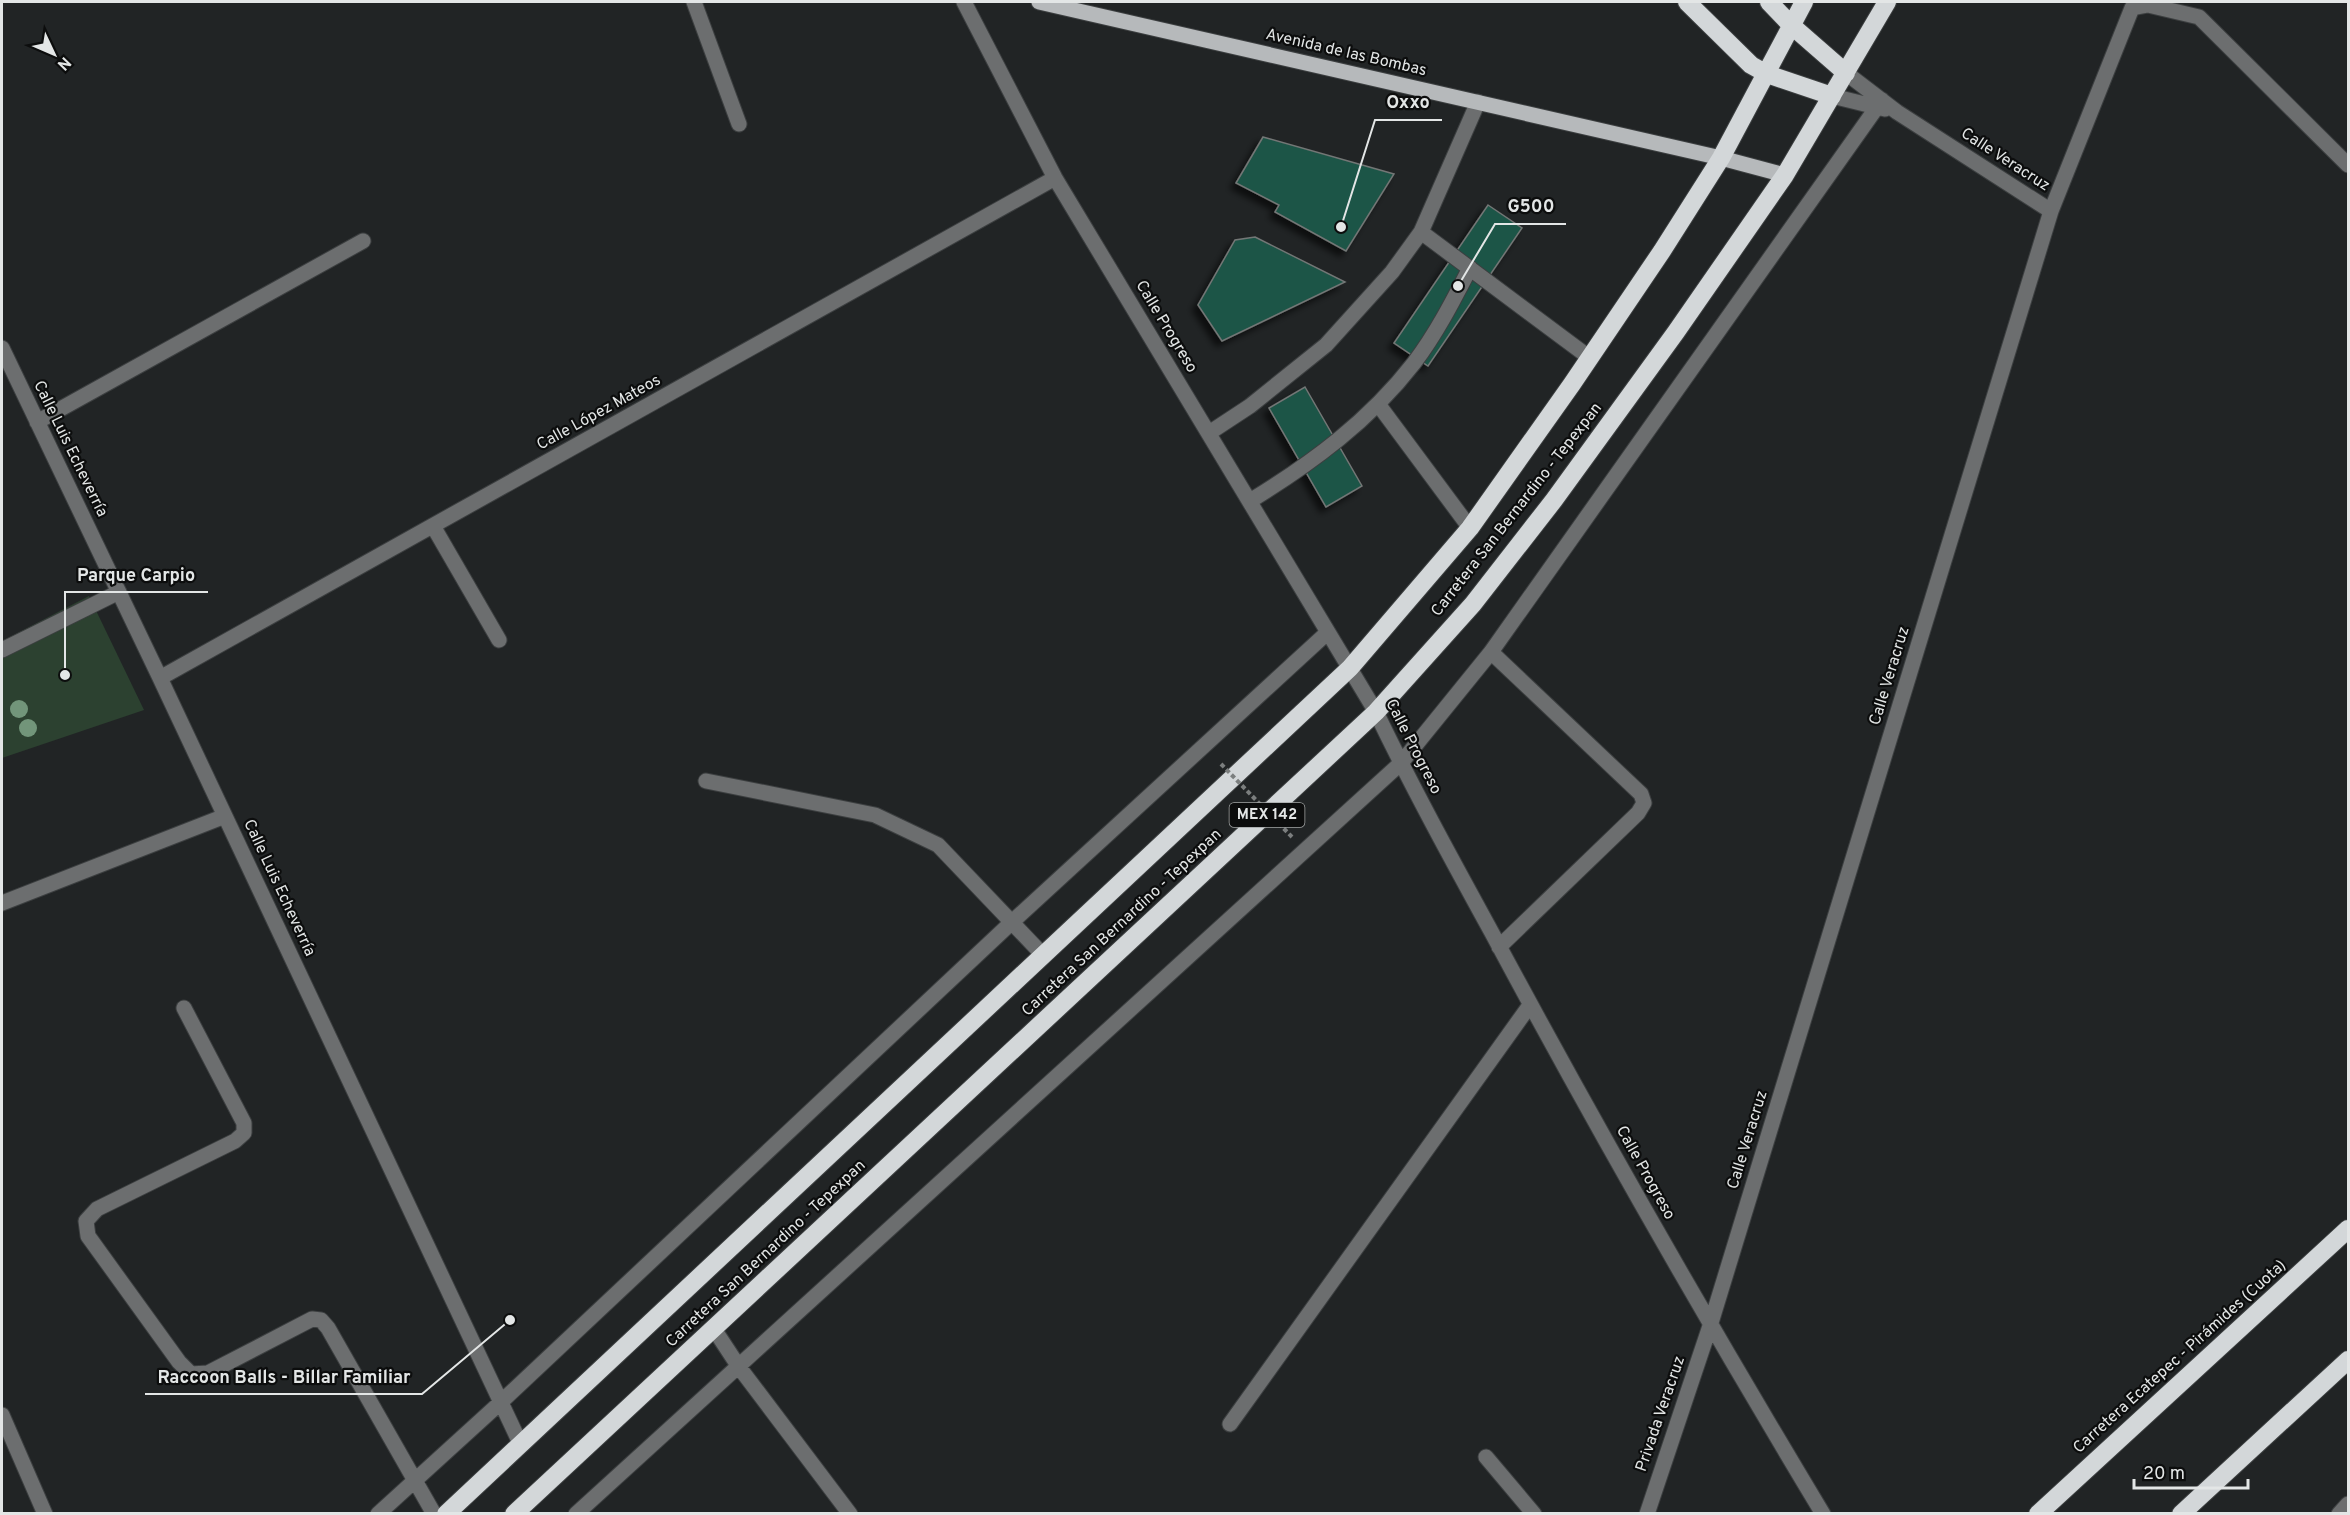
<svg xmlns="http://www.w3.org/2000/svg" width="2350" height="1515" font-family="Overpass,sans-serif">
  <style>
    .green { fill: #2c4130 }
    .building { fill: #1f5447; stroke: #737776; stroke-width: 1.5; filter: url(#shadow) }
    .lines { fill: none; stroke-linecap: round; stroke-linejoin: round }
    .minor-casing { stroke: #3c3f40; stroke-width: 17 }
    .major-casing { stroke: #3c3f40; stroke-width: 17 }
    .highway-casing { stroke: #3c3f40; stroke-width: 20 }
    .minor { stroke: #6c6e6f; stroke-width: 15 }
    .major { stroke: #b6b9bb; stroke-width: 15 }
    .highway { stroke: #d3d7d9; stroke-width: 18 }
    .path-bridge { stroke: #7b7e7e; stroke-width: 4; stroke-dasharray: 4.5 3; stroke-linecap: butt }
    .tree { fill: #72957a }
    .labels { text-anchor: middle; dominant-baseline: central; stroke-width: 4.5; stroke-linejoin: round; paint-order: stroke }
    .shield { fill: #0c0d0d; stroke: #a2a5a5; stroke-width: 1.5 }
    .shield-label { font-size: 15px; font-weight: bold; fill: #e3e6e6 }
    .street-label { font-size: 16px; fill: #e3e6e6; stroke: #0c0d0d }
    .leader { fill: none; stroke: #e3e6e6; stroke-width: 2 }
    .callout-dot { fill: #e3e6e6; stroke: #0c0d0d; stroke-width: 2 }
    .callout-label { font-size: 18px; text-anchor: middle; font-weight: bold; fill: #e3e6e6; stroke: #0c0d0d; stroke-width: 4.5; stroke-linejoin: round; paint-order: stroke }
  </style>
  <defs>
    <filter id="shadow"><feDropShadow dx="-5.5" dy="5.5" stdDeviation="3" flood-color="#0009"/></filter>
  </defs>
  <rect width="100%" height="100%" fill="#212425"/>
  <path class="green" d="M89,596l55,114 -142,48v-117z"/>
  <path class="building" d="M1263,137l131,37 -48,77 -71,-39 4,-7 -43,-22z
    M1488,205l34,23 -94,138 -34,-23z
    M1255,237l90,45 -123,59 -24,-36 37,-65z
    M1305,387l57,99 -36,21 -57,-99z"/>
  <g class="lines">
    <g class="minor-casing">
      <path id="minor" d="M694,2l45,122
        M964,2l91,176 321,534c36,75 76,148 116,221 105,196 216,390 331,581
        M1846,73l51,39 154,99
        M1832,96l53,13
        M1421,232l169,126
        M2,348l158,330 361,767
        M1378,404l92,124
        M37,422l326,-181
        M1209,433l41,-27 76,-61 66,-73 29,-40 57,-130
        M1250,501c62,-38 119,-80 164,-138 22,-29 39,-62 56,-95
        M433,526l66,114
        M2,650l117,-58
        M1491,652l150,142 3,9 -6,10 -139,134
        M160,678l895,-500
        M706,781l169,34 63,30 105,110
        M2,903l223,-87
        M184,1008l60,115v10l-9,8 -138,68 -11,12 2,15 91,126 12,12 17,-1 104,-54 9,1 7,8 106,186
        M714,1329l25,38 111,147
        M2,1415l43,99
        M1230,1424l300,-419
        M1486,1457l48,57
        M378,1514l123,-112 511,-480 316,-290
        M576,1514l825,-751 90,-111 391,-552
        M1647,1514l63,-188 341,-1115 81,-203 16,-3 51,12 149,148
        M2339,1514l9,-10"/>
    </g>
    <g class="major-casing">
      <path id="major" d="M1039,2l682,156 64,17"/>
    </g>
    <g class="highway-casing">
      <path id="highway" d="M1687,2l64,63 16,9 65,22
        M1769,2l22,23 55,48
        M446,1514l904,-846 120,-140 102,-144 90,-133 59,-93 83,-156
        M514,1514l862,-802 97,-108 81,-104 122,-168 109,-157 102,-173
        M2038,1514l310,-285
        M2181,1514l167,-154"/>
    </g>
    <use href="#minor" class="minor"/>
    <use href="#major" class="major"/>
    <use href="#highway" class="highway"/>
    <path class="path-bridge" d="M1221,764l71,73"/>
  </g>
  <g class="tree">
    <circle cx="19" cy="709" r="9"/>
    <circle cx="28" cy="728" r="9"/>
  </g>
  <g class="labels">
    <rect class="shield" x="1229.5" y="803" width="75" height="24" rx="4.5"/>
    <g class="shield-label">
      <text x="1267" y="815">MEX 142</text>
    </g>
    <g class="street-label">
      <text transform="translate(1346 53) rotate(13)">Avenida de las Bombas</text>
      <text transform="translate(2005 160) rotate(33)">Calle Veracruz</text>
      <text transform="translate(1166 327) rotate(59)">Calle Progreso</text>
      <text transform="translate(599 413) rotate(-29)">Calle López Mateos</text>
      <text transform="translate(70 449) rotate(64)">Calle Luis Echeverría</text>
      <text transform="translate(1517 510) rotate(-52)">Carretera San Bernardino - Tepexpan</text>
      <text transform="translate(1890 676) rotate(-73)">Calle Veracruz</text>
      <text transform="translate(1413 747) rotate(63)">Calle Progreso</text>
      <text transform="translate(279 888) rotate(65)">Calle Luis Echeverría</text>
      <text transform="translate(1122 923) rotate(-43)">Carretera San Bernardino - Tepexpan</text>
      <text transform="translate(1748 1140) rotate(-73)">Calle Veracruz</text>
      <text transform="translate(1645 1173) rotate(61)">Calle Progreso</text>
      <text transform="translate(766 1254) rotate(-43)">Carretera San Bernardino - Tepexpan</text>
      <text transform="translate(2180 1357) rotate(-42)">Carretera Ecatepec - Pirámides (Cuota)</text>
      <text transform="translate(1661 1414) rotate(-71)">Privada Veracruz</text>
    </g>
  </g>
  <path class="leader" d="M1341 227L1375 120H1442M1458 286L1495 224H1566M65 675L65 592H208M510 1320L422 1394H145"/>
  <g class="callout-dot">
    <circle cx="1341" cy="227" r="6"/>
    <circle cx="1458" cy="286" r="6"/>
    <circle cx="65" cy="675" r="6"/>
    <circle cx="510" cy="1320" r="6"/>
  </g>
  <g class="callout-label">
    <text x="1408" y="108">Oxxo</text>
    <text x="1531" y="212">G500</text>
    <text x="136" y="581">Parque Carpio</text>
    <text x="284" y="1383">Raccoon Balls - Billar Familiar</text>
  </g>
  <rect width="2350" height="1515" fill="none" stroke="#e3e6e6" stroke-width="6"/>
  <g transform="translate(54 54) rotate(134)" stroke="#0c0d0d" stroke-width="4.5" paint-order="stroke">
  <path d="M0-4.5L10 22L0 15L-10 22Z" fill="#e3e6e6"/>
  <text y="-9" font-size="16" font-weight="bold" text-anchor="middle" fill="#e3e6e6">N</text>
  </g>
  <path d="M2134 1479v9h114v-9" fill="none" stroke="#e3e6e6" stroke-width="3"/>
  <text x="2143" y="1479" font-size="18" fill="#e3e6e6" stroke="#0c0d0d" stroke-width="4.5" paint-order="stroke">20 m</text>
</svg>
